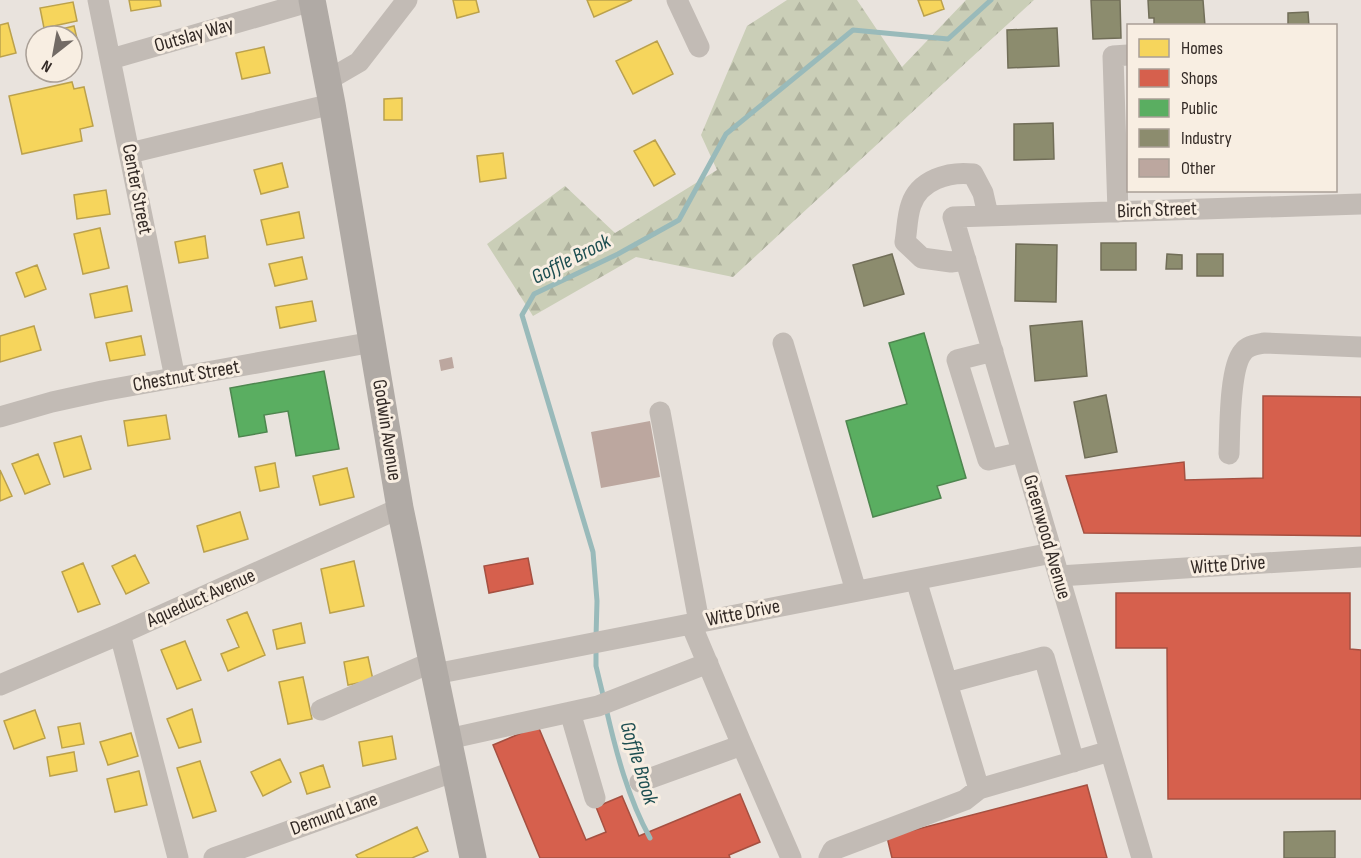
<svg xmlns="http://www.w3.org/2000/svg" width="1361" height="858" font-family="'Sofia Sans Condensed',sans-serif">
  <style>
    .forest { fill: url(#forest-firs) }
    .homes { fill: #f6d55c; stroke: #bba14c; stroke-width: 1.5 }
    .shops { fill: #d6604d; stroke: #a55041; stroke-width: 1.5 }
    .public { fill: #5aae61; stroke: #4e864f; stroke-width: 1.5 }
    .industry { fill: #8c8c6e; stroke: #716e58; stroke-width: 1.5 }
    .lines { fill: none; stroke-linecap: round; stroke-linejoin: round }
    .stream { stroke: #99baba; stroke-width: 5 }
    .building { fill: #bca79f }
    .minor { stroke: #c2bbb5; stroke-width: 21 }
    .major { stroke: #b0aaa5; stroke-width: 27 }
    .labels { text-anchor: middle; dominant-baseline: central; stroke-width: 6; stroke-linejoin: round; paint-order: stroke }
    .street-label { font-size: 20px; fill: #322925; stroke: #f8eee2 }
    .water-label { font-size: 21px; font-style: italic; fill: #1d4e51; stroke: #f8eee2 }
  </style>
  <defs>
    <pattern id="forest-firs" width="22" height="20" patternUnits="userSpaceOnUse" patternTransform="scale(1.5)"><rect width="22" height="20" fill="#caceb7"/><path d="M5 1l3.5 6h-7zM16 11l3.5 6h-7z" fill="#aeb19d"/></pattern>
  </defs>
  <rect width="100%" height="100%" fill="#e9e3dd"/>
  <path class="forest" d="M787,0h70l45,67 64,-67h68l-301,277 -97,-20 -103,59 -46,-72 78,-58 50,47 102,-63 -16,-35 46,-109z"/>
  <path class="homes" d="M129,0h31l1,6 -30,5z
    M453,0h23l3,12 -22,6z
    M587,0h45l-38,17z
    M918,0h23l3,9 -20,7z
    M73,2l4,19 -33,7 -4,-20z
    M8,23l8,30 -16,4v-32z
    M74,26l5,21 -7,2v-13h-36v9l-2,-9z
    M657,41l16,33 -40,20 -17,-33z
    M264,47l6,26 -28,6 -6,-26z
    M72,82l2,7 10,-2 9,39 -13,3 2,12 -60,13 -13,-58z
    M402,98v22h-18v-21z
    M655,140l20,34 -21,12 -20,-35z
    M503,153l3,25 -26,4 -3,-26z
    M282,163l6,24 -27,7 -7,-24z
    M106,190l4,24 -33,5 -3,-24z
    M299,212l5,26 -37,7 -6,-25z
    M100,228l9,40 -26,6 -9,-40z
    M205,236l3,22 -29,5 -4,-21z
    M302,257l5,22 -32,7 -6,-22z
    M37,265l9,24 -21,8 -9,-24z
    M127,286l5,25 -37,7 -5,-24z
    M312,301l4,20 -36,7 -4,-21z
    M34,326l7,24 -41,12v-26z
    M141,336l4,19 -35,6 -4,-18z
    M166,415l4,24 -42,7 -4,-25z
    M81,436l10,33 -27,8 -10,-34z
    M38,454l12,30 -25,10 -13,-30z
    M275,463l4,24 -19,4 -5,-24z
    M347,468l7,29 -34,8 -7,-29z
    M0,470l12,26 -12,5z
    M240,512l8,27 -44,13 -7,-26z
    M135,555l14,28 -23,11 -14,-28z
    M354,561l10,45 -34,7 -9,-44z
    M83,563l17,41 -22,8 -16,-40z
    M247,612l18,43 -37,16 -7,-17 18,-7 -12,-27z
    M301,623l4,20 -28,6 -4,-19z
    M185,641l16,39 -24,9 -16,-39z
    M368,657l5,23 -25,5 -4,-23z
    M303,677l9,42 -24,5 -9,-42z
    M192,709l9,33 -22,6 -12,-29z
    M35,710l10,28 -31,11 -10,-28z
    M80,723l4,21 -22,4 -4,-21z
    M131,733l7,23 -30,9 -8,-23z
    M392,736l4,23 -33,7 -4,-24z
    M74,752l3,19 -27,5 -3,-19z
    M280,759l11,23 -28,14 -12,-24z
    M200,761l16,50 -23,7 -16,-50z
    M323,765l7,22 -23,7 -7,-21z
    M139,771l8,34 -32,7 -8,-33z
    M417,827l11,24 -16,7h-54l-2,-3z"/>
  <path class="shops" d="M1263,396l98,1v139l-277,-3 -18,-57 118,-14 1,18 78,-2z
    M528,558l5,26 -44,9 -5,-27z
    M1116,593h234v56l11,1v149h-193l-1,-151h-51z
    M538,726l48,114 20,-8 -10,-25 26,-11 17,40 101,-42 20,48 -31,13 1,3h-190l-47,-113z
    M1087,785l20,73h-215l-5,-21z"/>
  <path class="public" d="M924,333l42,145 -29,8 4,12 -68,19 -27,-96 61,-17 -18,-61z
    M324,371l15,78 -43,7 -8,-45 -24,4 3,17 -28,5 -9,-49z"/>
  <path class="industry" d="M1091,0h29l1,38 -28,1z
    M1148,0h55l2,26h-51v-8h-5z
    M1308,12l1,14h-21v-13z
    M1057,28l2,38 -51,2 -1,-38z
    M1053,123l1,36 -40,1v-36z
    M1101,243h35v27h-35z
    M1016,244l41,1 -1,57 -41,-1z
    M892,254l12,40 -40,12 -11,-41z
    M1167,254l15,1v14h-16z
    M1197,254h26v22h-26z
    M1082,321l5,55 -52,5 -5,-55z
    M1106,395l11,57 -32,6 -11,-56z
    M1335,831v27h-51v-26z"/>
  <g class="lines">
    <path class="stream" d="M596,637l1,-36 -4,-49 -71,-237 12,-21 84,-40 61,-34 47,-86 127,-104 95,9 43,-39
      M596,646v20l8,33
      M606,708c10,44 22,90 44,130"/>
  </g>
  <path class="building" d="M452,357l2,11 -13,3 -2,-11z
    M650,421l10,56 -59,11 -10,-56z"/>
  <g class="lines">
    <path class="minor" d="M98,0l77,378
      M677,0l22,47
      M111,59l201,-58
      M328,80l31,-18 48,-62
      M130,153l202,-49
      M1118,212l-5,-156 15,-1
      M966,260l-15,2 -29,-4 -17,-16c2,-11 2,-26 6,-37 8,-25 38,-34 62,-31l10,19 5,22
      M783,343l73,248
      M993,351l-36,9 31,100 34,-8
      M660,412l39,210
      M0,417l52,-15 50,-11 271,-49
      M1229,454c1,-23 0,-86 14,-102 5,-7 13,-7 21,-9l97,4
      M1059,576l302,-19
      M916,580l63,209
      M120,634l58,224
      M435,674l617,-121
      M947,683l97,-26 30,105
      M0,685l120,-51 280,-126
      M321,710l111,-48
      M570,712l25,86
      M448,739l150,-33 110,-43
      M742,745l49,113
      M640,782l102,-37 -51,-121
      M214,858l241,-87
      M829,858l4,-8 132,-50 14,-11 131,-38
      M1142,858l-189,-641 408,-13"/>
    <path class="major" d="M312,0l20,104 68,404 73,350"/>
  </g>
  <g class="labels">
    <g class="street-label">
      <text transform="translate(194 35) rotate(-16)">Outslay Way</text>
      <text transform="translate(137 189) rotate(79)">Center Street</text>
      <text transform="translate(1157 210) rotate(-2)">Birch Street</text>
      <text transform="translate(186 376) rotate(-10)">Chestnut Street</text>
      <text transform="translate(387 430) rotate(81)">Godwin Avenue</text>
      <text transform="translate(1047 537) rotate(74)">Greenwood Avenue</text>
      <text transform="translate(1228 565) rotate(-4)">Witte Drive</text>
      <text transform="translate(201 598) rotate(-24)">Aqueduct Avenue</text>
      <text transform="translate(743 613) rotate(-11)">Witte Drive</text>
      <text transform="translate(334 814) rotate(-20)">Demund Lane</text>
    </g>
    <g class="water-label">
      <text transform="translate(571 259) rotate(-27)">Goffle Brook</text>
      <text transform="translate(639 763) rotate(73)">Goffle Brook</text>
    </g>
  </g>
  <rect x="1127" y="24" width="210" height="168" fill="#f8eee2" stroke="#a99f96" stroke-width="1.5"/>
  <rect x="1139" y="39" width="30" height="18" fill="#f6d55c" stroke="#a99f96" stroke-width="1.5"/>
  <text x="1181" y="54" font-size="18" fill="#322925">Homes</text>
  <rect x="1139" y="69" width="30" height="18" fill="#d6604d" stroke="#a99f96" stroke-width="1.5"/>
  <text x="1181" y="84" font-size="18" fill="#322925">Shops</text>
  <rect x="1139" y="99" width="30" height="18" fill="#5aae61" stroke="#a99f96" stroke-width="1.5"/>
  <text x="1181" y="114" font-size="18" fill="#322925">Public</text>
  <rect x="1139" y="129" width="30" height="18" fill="#8c8c6e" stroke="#a99f96" stroke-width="1.5"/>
  <text x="1181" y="144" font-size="18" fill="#322925">Industry</text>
  <rect x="1139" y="159" width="30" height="18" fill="#bca79f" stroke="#a99f96" stroke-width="1.5"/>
  <text x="1181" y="174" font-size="18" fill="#322925">Other</text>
  <g transform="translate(54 54) rotate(211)"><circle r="28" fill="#f8eee2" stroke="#a99f96" stroke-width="1.5"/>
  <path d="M0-4.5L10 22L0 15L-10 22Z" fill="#726a65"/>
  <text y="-9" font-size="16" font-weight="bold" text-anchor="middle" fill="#322925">N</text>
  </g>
</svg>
